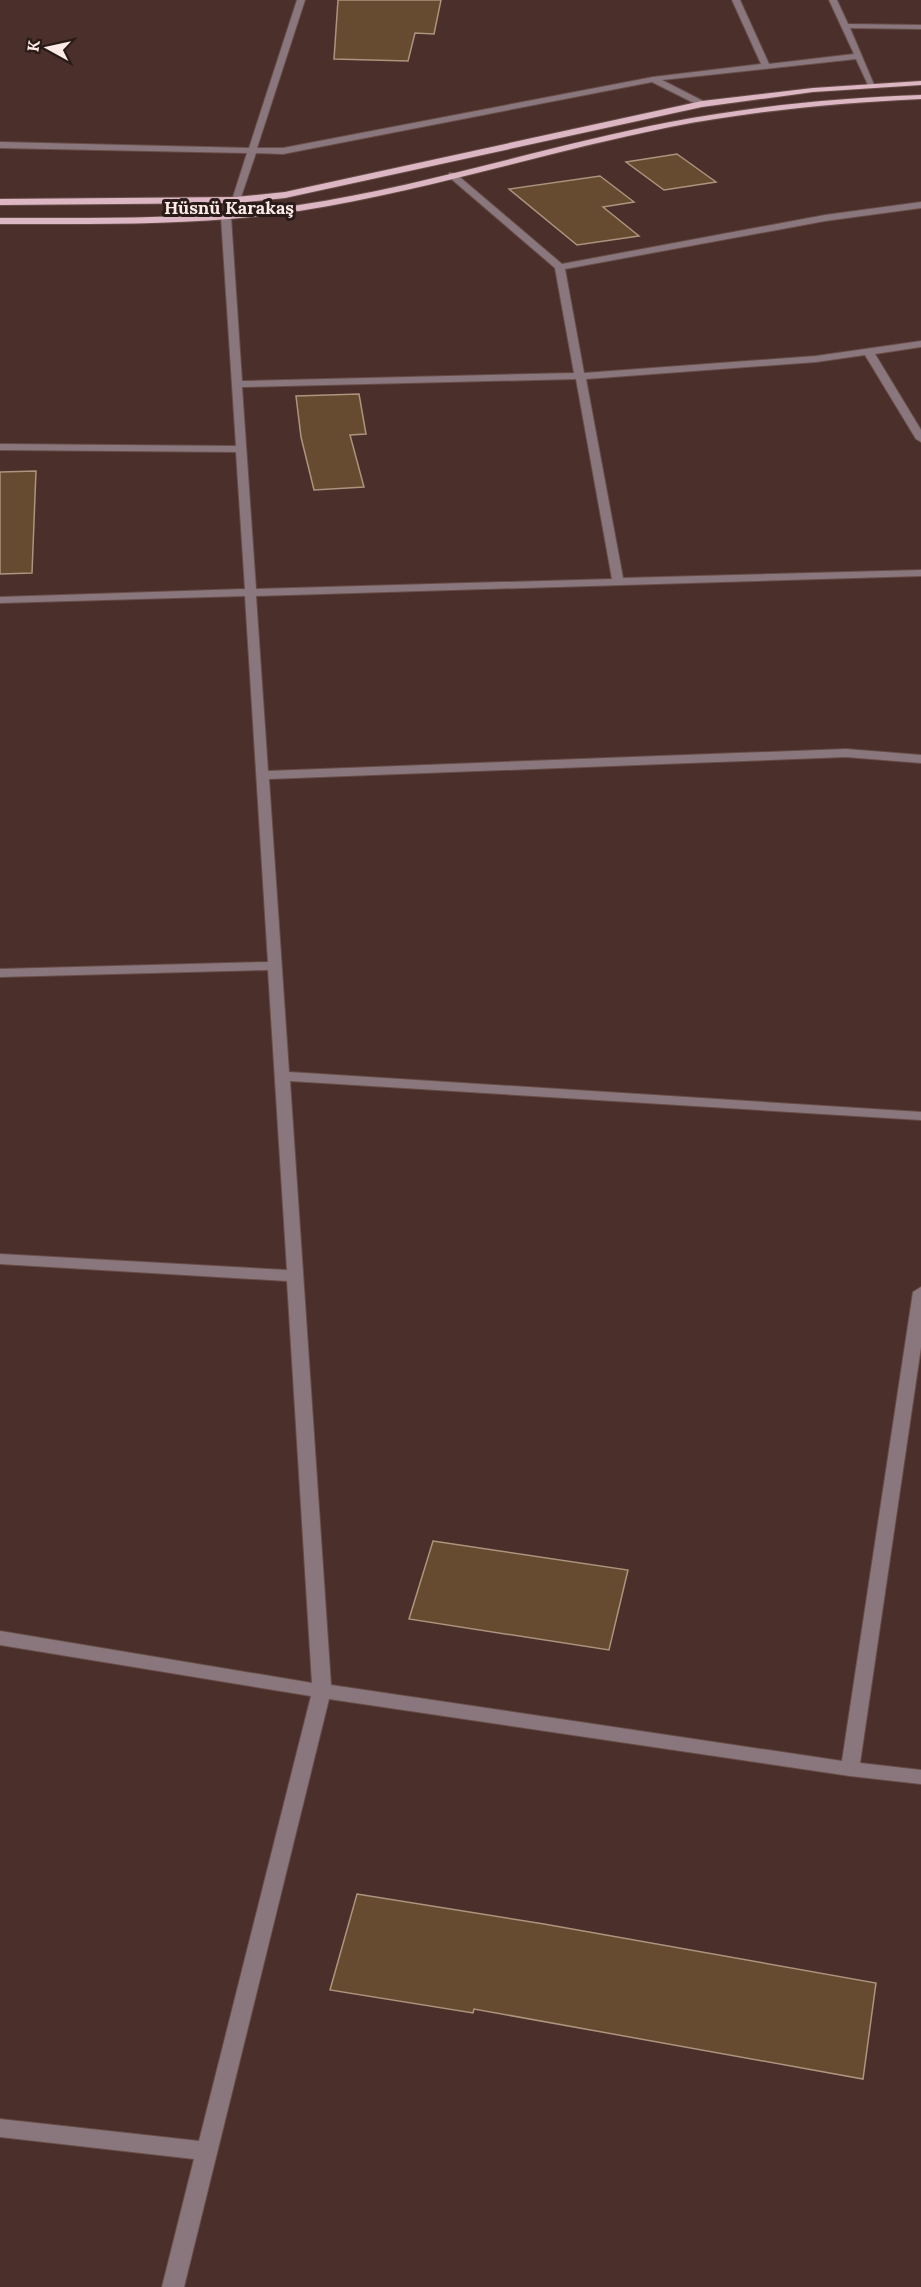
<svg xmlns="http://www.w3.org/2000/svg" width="921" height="2287" font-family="Lora,serif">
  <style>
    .building { fill: #674b30; stroke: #ac947e; stroke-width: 1.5 }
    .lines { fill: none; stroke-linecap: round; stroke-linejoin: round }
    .minor-casing { stroke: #684d48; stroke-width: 2 }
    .major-casing { stroke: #684d48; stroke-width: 2 }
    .minor { fill: #8a777d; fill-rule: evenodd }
    .major { fill: #ddb6c3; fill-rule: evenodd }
    .labels { text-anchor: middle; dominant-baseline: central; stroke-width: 6; stroke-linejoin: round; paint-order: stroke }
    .far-district-label { font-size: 18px; font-weight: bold; fill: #feebe7; stroke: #281b18 }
  </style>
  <rect width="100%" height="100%" fill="#4b2f2a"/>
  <path class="building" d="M338,0h103l-7,34 -19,-1 -7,28 -74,-2z
    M677,154l39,28 -52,8 -38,-28z
    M600,176l34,26 -31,5 36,29 -62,9 -68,-56z
    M359,394l7,40 -16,1 14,52 -50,3 -13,-53 -5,-41z
    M36,471l-4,102 -32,1v-102z
    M433,1541l195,29 -19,80 -200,-31z
    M357,1894l187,30 332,59 -13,96 -389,-70 -1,4 -143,-23z"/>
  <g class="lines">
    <g class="minor-casing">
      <path id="minor" d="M297,0h8l-48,148h26l370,-71 108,-13 -29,-64h8l29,64 85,-10 -25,-54h8l11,24 73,1v4l-71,-1 25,59 -7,-2 -12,-26 -194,21 43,22v4l-3,1 -50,-25 -369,72 -27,-1 -16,47 -4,3 -4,-3 15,-47 -247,-5v-6l249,6z
        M449,173h6l107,91 263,-49 96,-13v6l-96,13 -260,48 19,104 232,-17 105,-15v6l-46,7 46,76v12l-5,-3 -51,-84 -49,7 -230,17 37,199 298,-8v6l-665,20 12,175 578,-22 75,6v8l-75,-6 -577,22 20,293 632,40v8l-631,-39 41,604 511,76 71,-469 8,-5v60l-61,416 61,7v14l-71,-8 -521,-77 -145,588h-22l32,-128 -194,-22v-18l199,22 112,-445 -311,-51v-14l312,52 -25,-402 -287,-17v-10l287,16 -19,-300 -268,7v-8l268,-7 -23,-366 -245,7v-6l245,-8 -9,-137 -236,-2v-6l236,2 -15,-229 5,-3 5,3 11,164 332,-8 -19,-105 -106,-91zM576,379l36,200 -356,10 -14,-202z"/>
    </g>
    <g class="major-casing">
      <path id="major" d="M921,81v4l-108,7 -111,15 -417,91 -49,5 -236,2v-6l236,-2 49,-5 417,-91 111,-13z
        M921,95v4c-85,4 -168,12 -251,28 -124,25 -245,64 -371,84 -99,15 -199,13 -299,13v-6c100,0 200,2 299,-13 126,-19 247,-59 371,-83 83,-16 166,-24 251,-27z"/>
    </g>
    <use href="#minor" class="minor"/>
    <use href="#major" class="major"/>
  </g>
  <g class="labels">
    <g class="far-district-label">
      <text x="229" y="207">Hüsnü Karakaş</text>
    </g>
  </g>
  <g transform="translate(48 48) rotate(278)" stroke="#281b18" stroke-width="4.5" paint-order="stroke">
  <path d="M0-4.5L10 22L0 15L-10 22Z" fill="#feebe7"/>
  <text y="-9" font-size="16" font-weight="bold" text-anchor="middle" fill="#feebe7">K</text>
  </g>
</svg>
